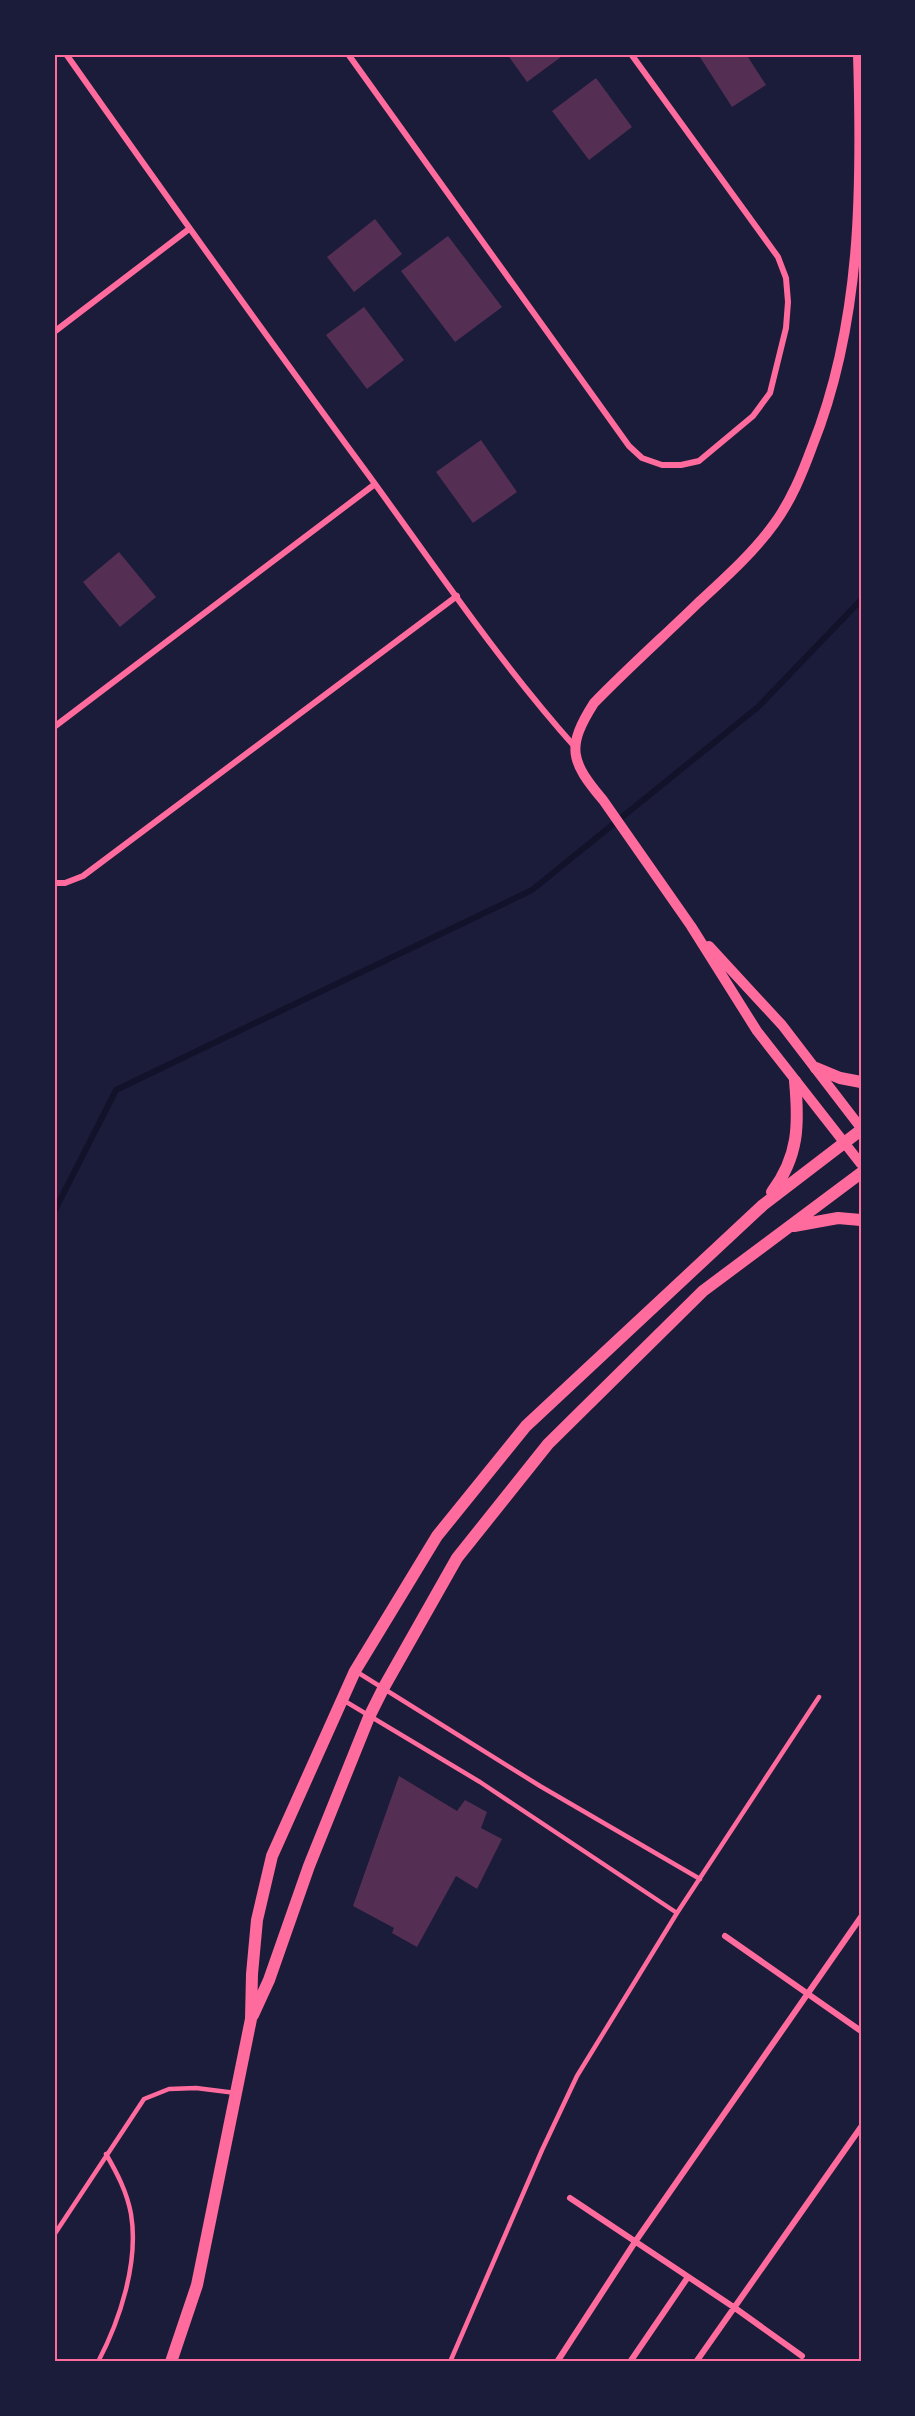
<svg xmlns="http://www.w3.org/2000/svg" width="915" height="2416" font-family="Poppins,sans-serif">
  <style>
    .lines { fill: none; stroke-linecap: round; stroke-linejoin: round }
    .stream { stroke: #12122b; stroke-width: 6 }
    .building { fill: #542f53 }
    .service { stroke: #ff6b9d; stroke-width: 4.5 }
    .minor { stroke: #ff6b9d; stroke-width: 6 }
    .tertiary { stroke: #ff6b9d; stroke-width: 10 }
    .secondary { stroke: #ff6b9d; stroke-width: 12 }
    .neatline { fill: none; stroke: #ff6b9d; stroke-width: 2 }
  </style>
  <rect width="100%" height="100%" fill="#1b1b3a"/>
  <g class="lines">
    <path class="stream" d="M54,1212l62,-122 416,-200 226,-183 103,-107"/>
  </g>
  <path class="building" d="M507,54h58l-38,28z
    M698,54h48l20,31 -34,22z
    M596,78l36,49 -43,33 -37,-49z
    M375,219l27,35 -48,38 -27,-35z
    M448,236l54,71 -47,35 -54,-71z
    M364,307l40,53 -37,29 -41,-54z
    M481,440l36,52 -44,31 -37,-51z
    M119,552l37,45 -36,30 -37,-45z
    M399,1776l58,35 8,-11 22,12 -6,16 21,11 -25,50 -21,-13 -39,71 -25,-14 2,-5 -41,-22z"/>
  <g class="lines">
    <path class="service" d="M357,1672l183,114 160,93
      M343,1700l137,82 197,131
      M54,2235l90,-136 25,-10 27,-1 40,5
      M98,2362c22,-42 41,-100 33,-148 -4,-22 -14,-41 -25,-60
      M450,2362l92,-212 35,-74 100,-163 142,-216"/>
    <path class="minor" d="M66,54c100,142 201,283 304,423 66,91 130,186 205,270
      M348,54l281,392 13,12 20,7h19l18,-4 54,-45 17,-23 16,-65 2,-26 -2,-24 -8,-21 -147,-203
      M54,332l135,-103
      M54,727l321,-243
      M54,883h11l18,-7 374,-280
      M725,1936l136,95
      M570,2198l165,110 67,48
      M557,2362l78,-120 226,-325
      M630,2362l58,-85
      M696,2362l165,-235"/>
    <path class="tertiary" d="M858,54c4,132 4,268 -46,393 -10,27 -21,54 -38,77 -21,29 -49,54 -75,78 -35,34 -71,66 -105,101 -28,44 -24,58 9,97l88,126 66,105 104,133
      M709,946l73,79 79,103"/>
    <path class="secondary" d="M816,1068l24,10 21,4
      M772,1192c27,-36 27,-68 23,-111
      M794,1226l44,-8 23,2
      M253,2015l16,-35 40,-114 60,-149 15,-30 73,-129 91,-114 155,-153 158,-118
      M171,2362l26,-77 54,-266 1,-45 5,-54 15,-64 83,-185 82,-135 89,-110 237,-221 98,-75"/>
  </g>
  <rect width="915" height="2416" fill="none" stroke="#1b1b3a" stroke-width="111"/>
  <rect x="56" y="56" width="804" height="2304" class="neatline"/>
</svg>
